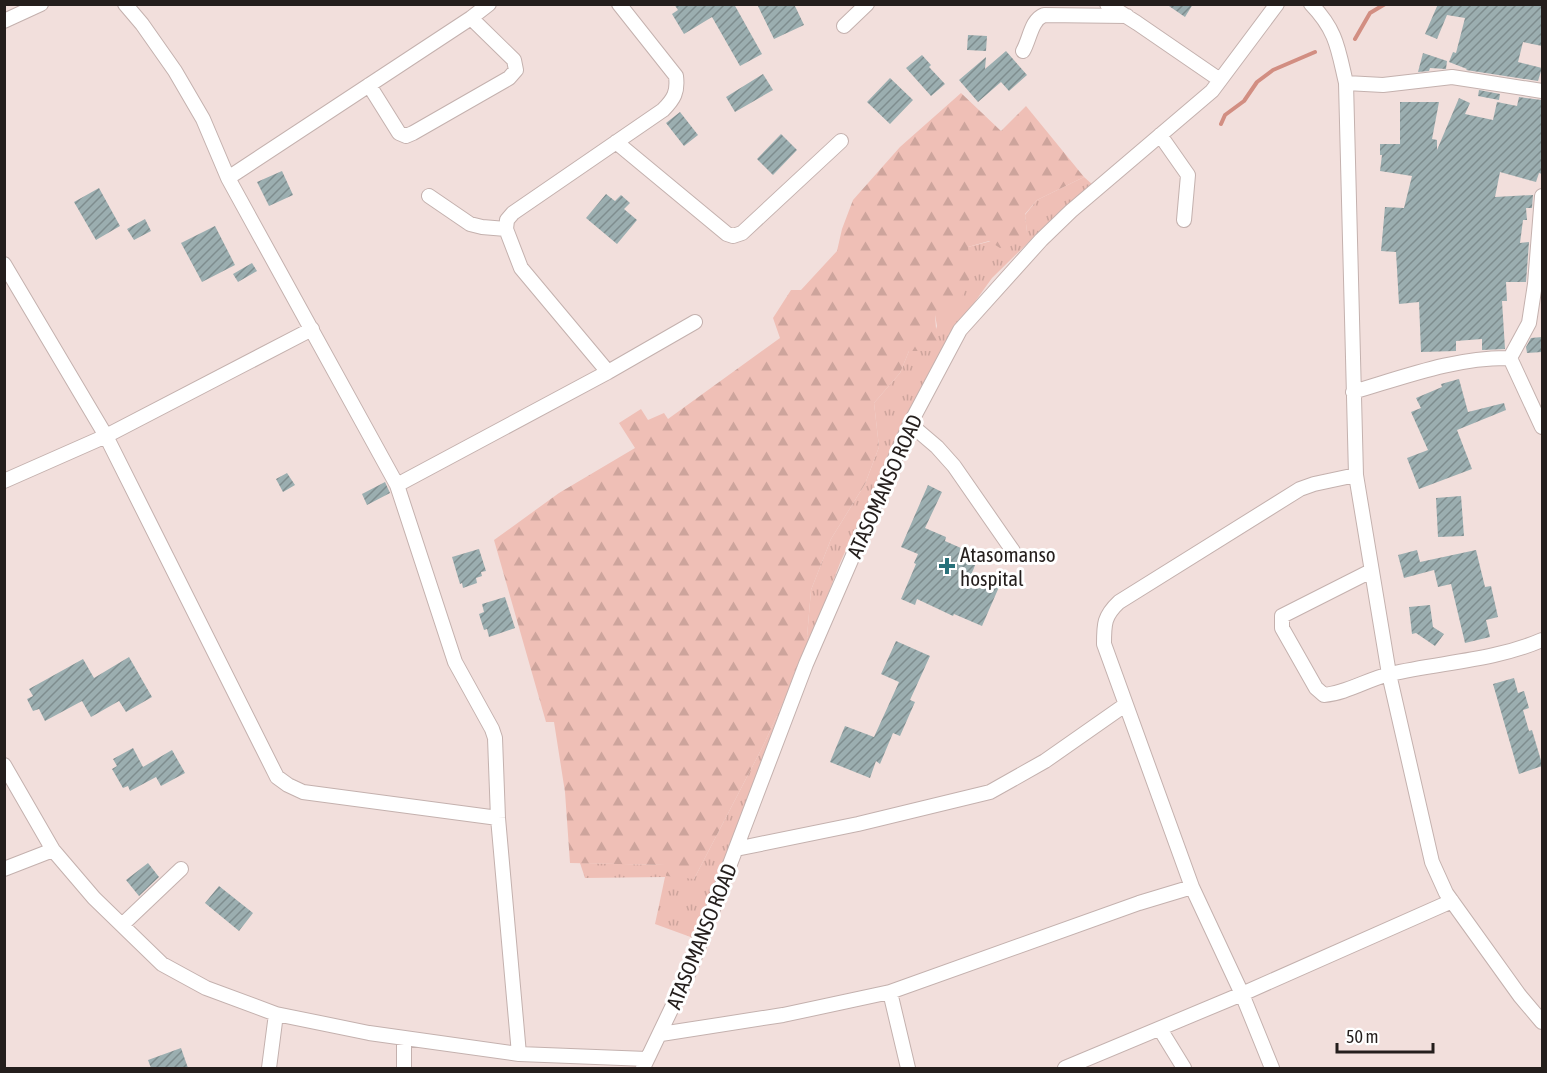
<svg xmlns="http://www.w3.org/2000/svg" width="1547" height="1073" font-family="'Asap Condensed',sans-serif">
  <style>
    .grass { fill: url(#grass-tufts) }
    .forest { fill: url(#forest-firs) }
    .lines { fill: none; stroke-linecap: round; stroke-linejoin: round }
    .stream { stroke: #d28e82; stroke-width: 4 }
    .building { fill: url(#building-hatch) }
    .minor-casing { stroke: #c4b1ae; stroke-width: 16 }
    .minor { stroke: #fff; stroke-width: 14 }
    .poi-dot { fill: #28717a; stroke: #fff; stroke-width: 2 }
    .labels { text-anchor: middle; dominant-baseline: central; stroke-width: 6; stroke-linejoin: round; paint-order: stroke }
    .street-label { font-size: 21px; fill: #241e1c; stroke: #fff }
    .poi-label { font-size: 21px; fill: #241e1c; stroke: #fff; text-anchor: start }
  </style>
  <defs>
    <pattern id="grass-tufts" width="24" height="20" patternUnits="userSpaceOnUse" patternTransform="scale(1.5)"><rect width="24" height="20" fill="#efbfb6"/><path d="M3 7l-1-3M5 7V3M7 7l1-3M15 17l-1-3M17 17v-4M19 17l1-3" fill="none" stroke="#cda49c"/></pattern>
    <pattern id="forest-firs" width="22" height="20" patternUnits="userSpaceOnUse" patternTransform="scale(1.5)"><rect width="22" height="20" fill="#efbfb6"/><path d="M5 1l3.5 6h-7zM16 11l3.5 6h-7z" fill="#cda49c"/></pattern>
    <pattern id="building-hatch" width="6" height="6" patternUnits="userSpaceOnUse" patternTransform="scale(1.5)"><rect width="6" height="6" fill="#9baeb0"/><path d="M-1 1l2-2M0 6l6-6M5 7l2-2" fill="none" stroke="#7e8d8e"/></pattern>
  </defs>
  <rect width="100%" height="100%" fill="#f2dfdc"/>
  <path class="grass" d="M1084,177l10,9 -41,32 -61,60 -38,53 -60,113 -54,119 -144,376 -41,-15 10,-47 -80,1 -5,-15 86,2 28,14 69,-133 48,-104 -4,-5 4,-47 20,-51 34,-55 14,-37 -5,-44 26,-30 9,-22h20l8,-25 -2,-11 33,-68 59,-15 -2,-17 12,-15z"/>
  <path class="forest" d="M961,93l40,38 25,-25 58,71 -47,23 -12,14 2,18 -9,10 -18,6 -11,-7 -21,6 3,28 -14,33 -22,7 2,27 -8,9h-20l-9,22 -26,30 5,44 -14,37 -34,55 -20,51 -4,47 4,5 -48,104 -69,133 -28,-3 -1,-11 -95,-2 -5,-71 -11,-70h-8l-52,-182 65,-47 76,-45 -16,-25 22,-14 7,11 16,-7 4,6 112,-81 -7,-20 18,-28h10l36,-39 5,-22 11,-29 47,-53z"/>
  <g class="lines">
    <path class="stream" d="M1355,39l15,-26 15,-9
      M1221,124l4,-9 19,-14 13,-19 16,-12 42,-18"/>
  </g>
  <path class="building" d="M674,4h60l28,50 -22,12 -28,-49 -28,17 -12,-20 6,-4z
    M757,4h37l10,21 -30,14z
    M1166,4h27l-8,13z
    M1438,4h104v42l-19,-4 -5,20 24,6 -4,13 -72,-11 1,-1 -18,-7 4,-10 3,1 9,-35 -18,-3 -10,24 -12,-5z
    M968,35l19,1 -1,15 -19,-1z
    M1006,51l21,24 -18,16 -8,-9 -23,20 -19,-22 27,-23 -1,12z
    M1423,53l24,8 -1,8 -16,-1 -1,3 -11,1z
    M922,55l9,10 -2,2 16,17 -14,12 -25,-28z
    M763,74l10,16 -38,22 -9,-15z
    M890,78l23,22 -23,24 -23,-22z
    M1479,90l21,4 -1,6 -21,-4z
    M1519,97l23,3v74l-3,-1 -3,9 -36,-10 -5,25 38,-2 -1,13h-6l1,12h-4l-3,23 9,-1 -3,40h-20l1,19h-5l3,48 -23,1v-11l-26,2v10l-35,1 -2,-50 -20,2 -3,-52 -15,-1 4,-44 19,1 8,-32 -32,-5 2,-16h-2v-11h20v-42h39l-7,37 5,1v10l22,-52 11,5 -5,11 28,6 4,-18 20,4z
    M680,112l18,23 -14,11 -18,-23z
    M781,134l16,16 -24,25 -16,-16z
    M282,171l11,24 -24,11 -12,-24z
    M99,188l21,38 -24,14 -22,-38z
    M606,194l9,7 6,-6 9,8 -6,6 13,11 -20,24 -31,-26z
    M145,219l6,12 -17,9 -7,-11z
    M215,226l20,39 -33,17 -21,-39z
    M252,263l5,8 -19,11 -5,-8z
    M1542,337v15l-15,1 -1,-6 5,-9z
    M1459,379l9,33 36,-9 2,7 -49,20 15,39 -53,20 -12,-31 21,-8 -17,-38 10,-4 -5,-10 26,-11 -1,-3z
    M287,473l8,12 -12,7 -7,-13z
    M385,482l5,11 -23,12 -5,-11z
    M928,485l14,7 -17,36 21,9 -1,4 34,15 -8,19 28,12 -17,39 -28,-12 -1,2 -36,-17 -2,6 -14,-6 15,-35 -2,-1 4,-9 -17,-7z
    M1461,496l3,40 -26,1 -2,-39z
    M479,549l7,22 -5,1 1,4 -6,2 1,5 -14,5 -1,-5 -2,1 -8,-27z
    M1417,550l3,12 56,-12 9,37 6,-1 7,31 -12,3 4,17 -25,6 -14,-59 -13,3 -4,-17 -30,8 -6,-23z
    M505,597l10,31 -26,9 -2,-8 -3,1 -5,-16 5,-2 -2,-8z
    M1430,605l3,22 11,7 -9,12 -19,-13 -4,1 -3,-27z
    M896,641l34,15 -20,44 5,2 -15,34 -7,-3 -13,31 -4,-3 -6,17 -40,-16 15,-36 29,11 25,-55 -18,-8z
    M129,657l23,40 -26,15 -7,-11 -28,16 -9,-16 -37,20 -6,-12 -6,2 -6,-12 6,-3 -4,-7 54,-30 11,19z
    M1514,678l4,15 6,-2 5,17 -6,2 6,21 3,-1 10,34v2l-23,8 -26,-90z
    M133,748l10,19 29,-17 13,23 -24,13 -5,-9 -26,14 -2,-5 -5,2 -11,-19 5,-3 -4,-7z
    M148,863l11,14 -20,19 -13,-16z
    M219,886l34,27 -14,18 -34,-28z
    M181,1048l7,20h-37l-3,-8z"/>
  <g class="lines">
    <g class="minor-casing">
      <path id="minor" d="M125,4l17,20 33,47 28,48 25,59 169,307 58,177 37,67 3,9 3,80 21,236
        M1107,4l30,19 83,57
        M1311,4c26,27 27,45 35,79l10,392 33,199 43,188 14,31 74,103 22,26
        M4,21l37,-17
        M844,26l23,-22
        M1023,51c7,-12 8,-31 21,-36l83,1
        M1346,83l37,2 69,-8 90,14
        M369,85l30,48 7,3 7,-3 96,-55 7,-8 -2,-10 -43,-42
        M1160,135l28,40 -4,45
        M616,142l111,92 6,2 9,-3 99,-92
        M228,178l243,-160 18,-14
        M429,196l41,28 12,3 24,2
        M4,264l102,172 171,341 11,8 15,7 195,26
        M1510,358l19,-35 6,-39 7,-88
        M608,372l-87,-104 -15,-39 1,-9 6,-7 150,-103c11,-11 15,-18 13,-34l-57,-72
        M1353,392c51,-15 103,-35 157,-34l32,69
        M910,424l27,23 17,19 59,85
        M4,481l102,-45 206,-107
        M397,485l211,-113 87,-50
        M1371,571l-89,45v12l34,60 8,7c23,-2 44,-16 66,-21 51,-12 103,-13 152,-34
        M4,765l49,85 41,48 68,66 44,24 70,26 93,19 150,21 128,5
        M736,849l122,-25 132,-32 55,-31 80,-56
        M4,869l49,-19
        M1192,887l-88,-243c0,-20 0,-28 15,-42l181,-113 14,-5 42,-9
        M122,925l59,-56
        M890,992l18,76
        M1160,1029l24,39
        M661,1034l122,-19 107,-23 249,-89 53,-16 50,107 30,74
        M404,1038v30
        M269,1068l7,-54
        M643,1068l46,-96 117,-308 104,-240 50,-94 81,-90 30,-29 141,-120 65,-87
        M1065,1068l177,-74 210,-93"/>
    </g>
    <use href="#minor" class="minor"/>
  </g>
  <path class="poi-dot" d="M944 557h6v6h6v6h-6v6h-6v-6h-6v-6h6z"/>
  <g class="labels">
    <g class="street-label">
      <text transform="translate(884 486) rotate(-66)">ATASOMANSO ROAD</text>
      <text transform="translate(701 936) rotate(-68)">ATASOMANSO ROAD</text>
    </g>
    <g class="poi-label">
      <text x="960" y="554">Atasomanso<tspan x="960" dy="24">hospital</tspan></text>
    </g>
  </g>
  <rect width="1547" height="1073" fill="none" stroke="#241e1c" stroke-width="12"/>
  <path d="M1337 1043v9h96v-9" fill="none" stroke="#241e1c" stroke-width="3"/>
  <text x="1346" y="1043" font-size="18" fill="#241e1c" stroke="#ffffff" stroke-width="4.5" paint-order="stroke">50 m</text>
</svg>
